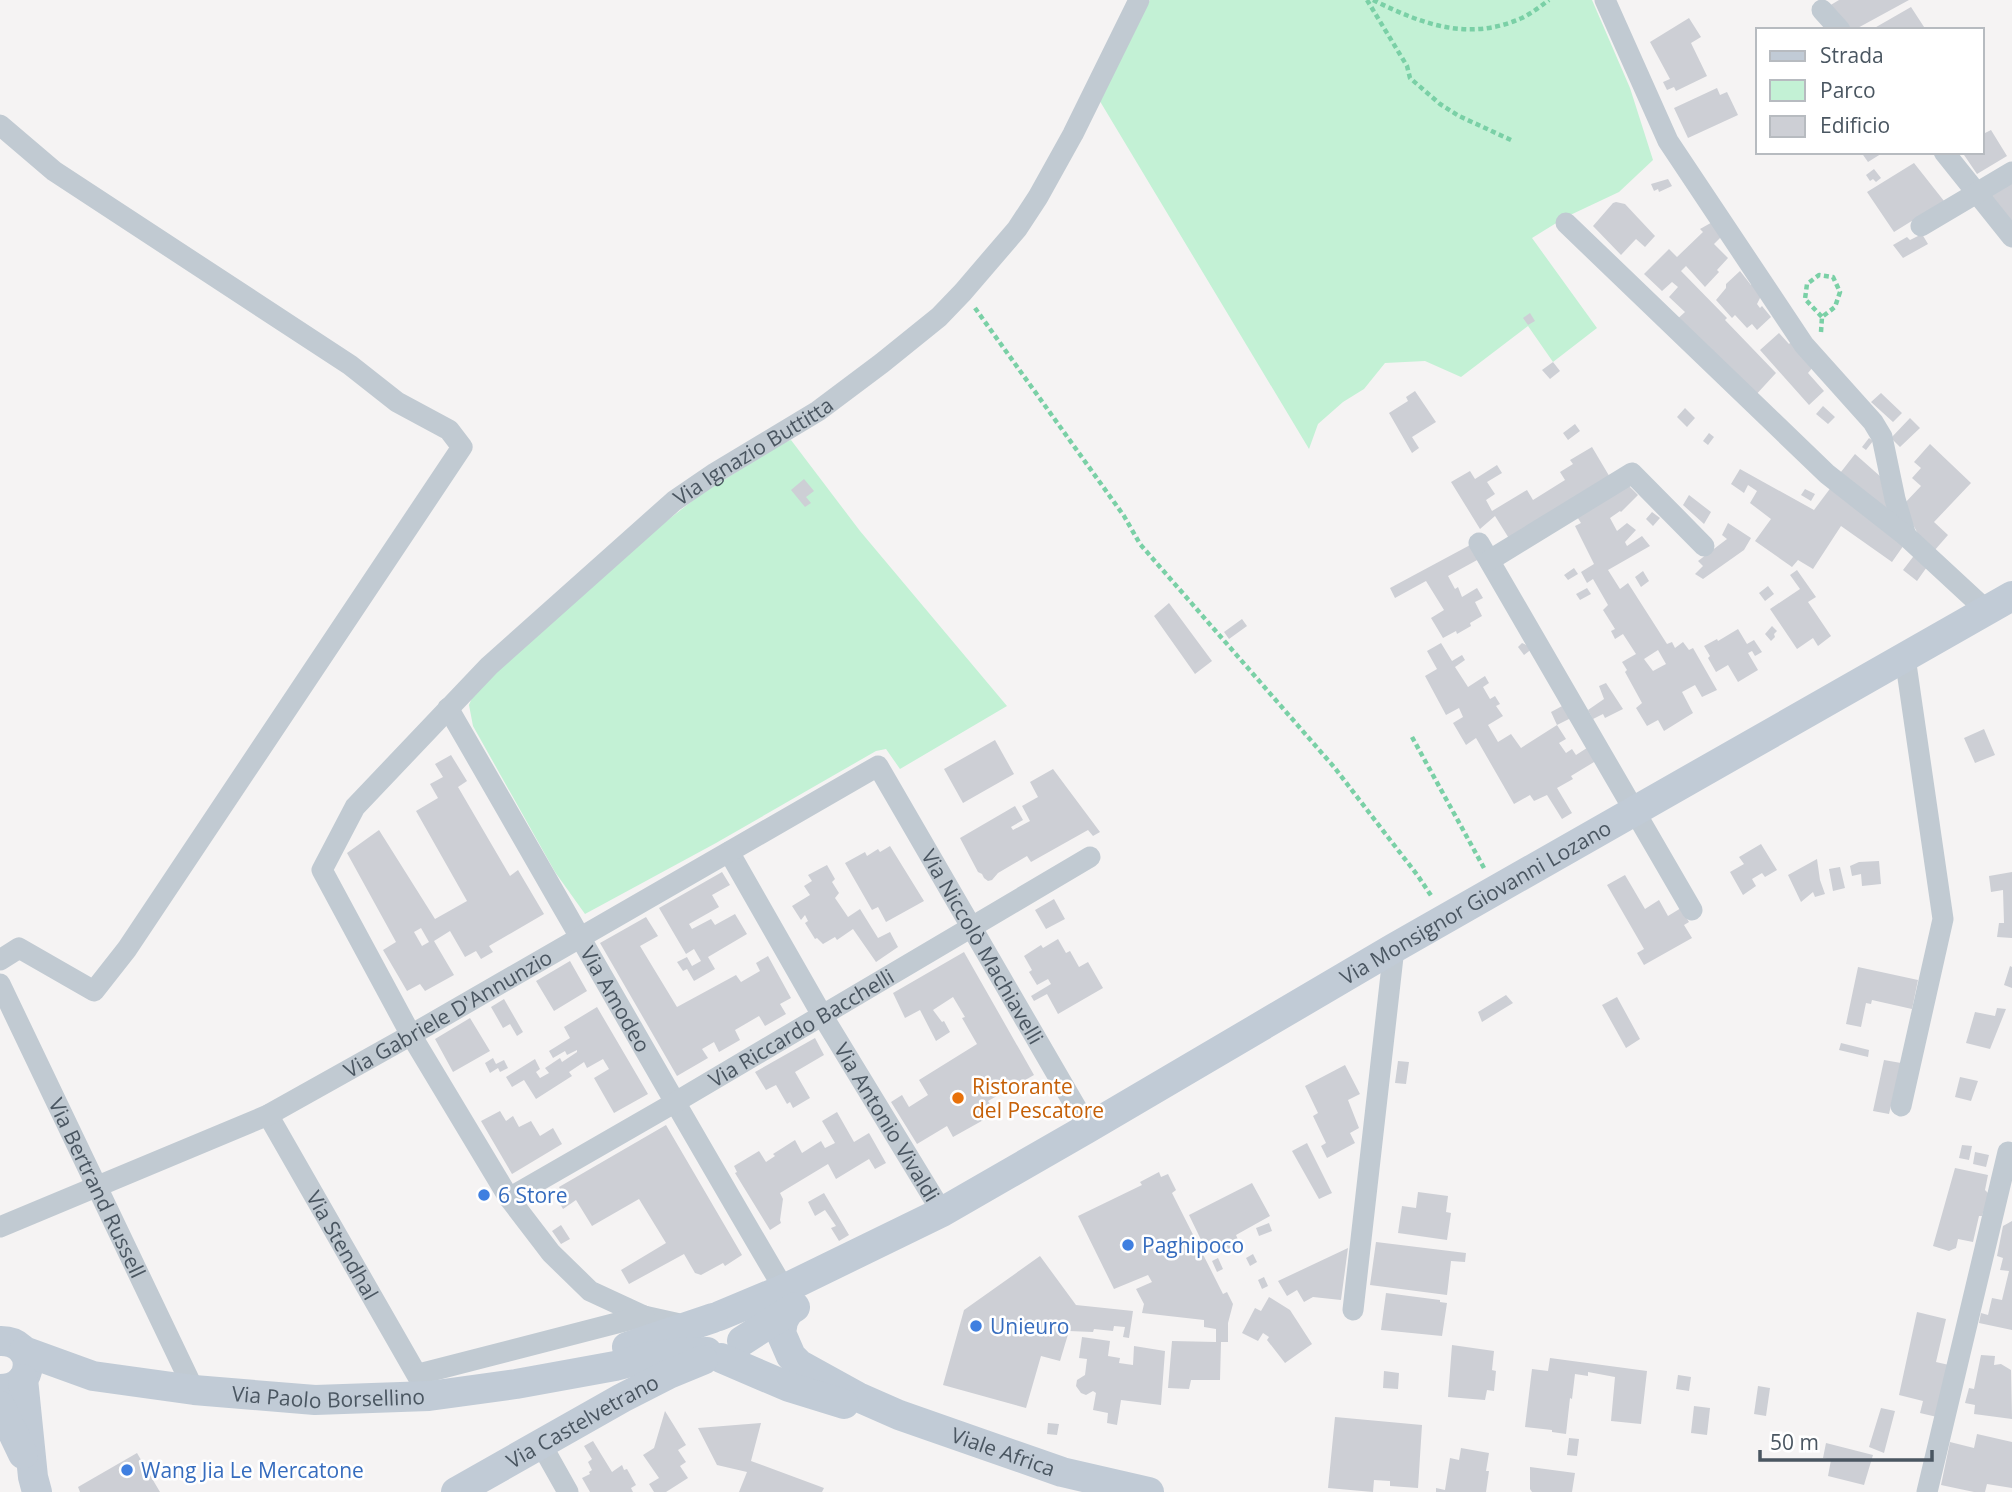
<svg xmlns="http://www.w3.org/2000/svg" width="2012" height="1492" font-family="'Open Sans',sans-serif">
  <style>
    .green { fill: #c3f1d5 }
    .building { fill: #cdcfd5; fill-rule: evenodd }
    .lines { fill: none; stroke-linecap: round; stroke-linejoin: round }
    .path { stroke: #7ad0a6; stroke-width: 4.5; stroke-dasharray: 5 3.5; stroke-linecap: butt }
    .street { stroke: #c1cad2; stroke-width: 21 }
    .secondary { stroke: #c1cbd6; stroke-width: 30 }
    .food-dot { fill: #e8710a; stroke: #fff; stroke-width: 2.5 }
    .shop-dot { fill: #3f7fe0; stroke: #fff; stroke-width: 2.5 }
    .labels { text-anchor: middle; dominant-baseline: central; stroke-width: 5; stroke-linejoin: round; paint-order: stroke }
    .street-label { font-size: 21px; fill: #4a5661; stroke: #fff }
    .food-label { font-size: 21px; fill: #c56008; stroke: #fff; text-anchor: start }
    .shop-label { font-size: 21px; fill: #366cbe; stroke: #fff; text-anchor: start }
  </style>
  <rect width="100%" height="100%" fill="#f5f3f3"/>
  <path class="green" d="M1150,0h442l38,88 23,72 -34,32 -53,25 -34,21 65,90 -44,34 -25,-36 -67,51 -36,-16 -40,2 -21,26 -21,13 -25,22 -9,25 -211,-351z
    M791,440l69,91 147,175 -107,63 -14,-20 -10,2 -160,92 -131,71 -30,-42 -82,-146 -4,-21 7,-17 179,-158 45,-35 81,-51z"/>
  <path class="building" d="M1839,0h70l-55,30h-5l-20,-24z
    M1911,7l15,23h-55z
    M1689,18l12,19 -10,6 16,33 -31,15 -2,-4 -7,3 -4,-8 7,-3 -20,-37z
    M1717,88l3,7 7,-3 11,23 -50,23 -14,-30z
    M1982,129l3,4 6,-3 16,26 -30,18 -15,-22h20z
    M1861,152h23l-16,10z
    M1914,163l30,38 -50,31 -27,-40z
    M1874,169l7,9 -5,4 -3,-3 -3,2 -4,-6z
    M1668,179l4,7 -13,6 -1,-3 -4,2 -3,-7z
    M2012,180v43l-24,-28z
    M1616,202l9,2 30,32 -10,11 -9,-8 -15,16 -28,-29 20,-23z
    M1716,220l10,12 -12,12 14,14 -11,12 2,2 -14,15 -19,-21 -5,5 46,47 -2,2 51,53 -23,25 -80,-75 12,-11 -16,-15 9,-10 -6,-5 -10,9 -18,-17 25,-25 8,8 26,-25 -3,-3z
    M1922,234l6,10 -25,14 -10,-13 14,-8 3,3z
    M1740,271l11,14 1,-1 10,10 -5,10 3,4 2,-2 9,11 -14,13 -5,-6 -5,4 -12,-13 -3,3 -16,-18 10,-12v-4z
    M1530,313l5,8 -7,4 -5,-7z
    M1779,333l10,11 2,-2 22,25 -5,6 16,18 -15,14 -49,-55z
    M1553,362l7,9 -10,8 -8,-9z
    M1415,391l21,31 -24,15 7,11 -7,5 -23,-40 19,-12 -2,-4z
    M1881,393l21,20 -9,9 -22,-20z
    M1823,406l12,11 -7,7 -12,-10z
    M1685,408l10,10 -8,9 -10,-10z
    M1910,418l10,10 -20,19 -9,-9z
    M1575,424l5,7 -12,9 -5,-7z
    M1709,433l5,4 -6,8 -5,-4z
    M1869,438l4,3 -7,9 -4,-3z
    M1930,444l41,39 -37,39 14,13 -14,16 -14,-13 -17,-33 18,-19 -9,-8 9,-10 -7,-6z
    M1592,447l19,32 -101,61 -15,-24 -15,13 -29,-47 19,-11 5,8 22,-14 5,8 -15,9 8,12 -9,6 6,11 35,-21 6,10 32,-20 -5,-8 13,-8 -3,-4z
    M1855,454l26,23 12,30 -8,6 -48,-36z
    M1740,469l74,41 18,-24 74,56 -14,20 -51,-36 -28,43 -15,-9 -6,7 -37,-26 16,-22 -21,-16 7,-12 -9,-6 -4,8 -13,-9z
    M804,479l10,12 -8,6 5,6 -6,4 -14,-17z
    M1628,485l10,10 -17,17 -1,-1 -10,7 7,13 10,-8 9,7 -11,12 2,4 15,-10 8,10 -42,24 12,19 8,-6 39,61 5,-2 3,6 8,-6 6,8 4,-2 24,42 -15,7 -7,-12 -13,7 11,21 -29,18 -6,-11 -11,6 -11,-18 6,-5 -17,-31 2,-2 -5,-8 14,-8 -13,-20 -8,5 -4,-8 4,-2 -12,-19 5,-5 -15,-26 -6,4 -6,-11 13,-8 -19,-38 6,-3 -5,-8zM1658,650l8,14 -13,7 -9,-12z
    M1805,489l10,5 -4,7 -10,-6z
    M1689,495l22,17 -7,12 -21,-19z
    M1652,512l8,6 -7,8 -7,-7z
    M1728,523l23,15 -7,12 -41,29 -8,-5 8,-8 -5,-5 29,-22 -5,-4z
    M1472,544l7,15 -31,17 7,13 3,-2 4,10 15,-9 6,10 -8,4 7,14 -12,7 1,3 -14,8 -1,-3 -13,7 -12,-20 13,-8 -18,-29 -31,17 -5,-10z
    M1916,553l13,11 -12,17 -14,-11z
    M1574,568l4,6 -10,6 -4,-5z
    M1797,570l19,27 -8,5 23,34 -13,10 -5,-8 -16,11 -27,-40 30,-20 -10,-14z
    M1643,571l6,10 -8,6 -6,-10z
    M1768,586l6,8 -9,7 -6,-8z
    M1587,588l4,6 -11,6 -4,-6z
    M1169,603l43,58 -17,13 -41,-58z
    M1242,619l5,7 -18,13 -5,-7z
    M1772,626l5,5 -3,3 1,3 -4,4 -6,-7z
    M1738,629l9,15 7,-4 8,12 -7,4 -3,-5 -4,2 10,17 -20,12 -10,-17 -12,7 -8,-14 2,-2 -6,-10 13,-7 1,2z
    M1441,643l11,18 10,-6 3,5 -10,7 13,20 17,-11 4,7 -6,4 7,12 5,-3 5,8 -4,2 7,10 -15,9 10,17 13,-8 10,14 36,-23 -6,-13 15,-8 7,13 -16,8 9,14 -7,4 7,10 6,-4 4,6 14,-9 9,13 -28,17 2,3 -16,9 15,25 -10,6 -15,-24 -13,6 -4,-6 -16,9 -38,-66 -10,7 -13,-22 10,-6 -4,-9 -13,7 -21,-39 12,-7 -10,-18z
    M1522,643l11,5 -9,7 -6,-8z
    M1606,683l17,26 -18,9 -2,-4 -10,5 -5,-9 16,-11 -5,-13z
    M1984,729l11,26 -20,8 -11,-25z
    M995,740l19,34 -51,29 -19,-34z
    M451,755l16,26 -9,6 52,89 8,-6 26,44 -55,32 4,6 -12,7 -5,-8 -11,6 -15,-26 -16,10 20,34 -29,16 -5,-7 -13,7 -24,-41 13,-8 -49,-89 32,-23 56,89 32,-18 -51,-90 22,-13 -8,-14 13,-7 -8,-13zM421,928l8,14 -7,4 -8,-14z
    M1053,769l47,63 -7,4 -5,-6 -57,32 -4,-6 -29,17 -6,7 -4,1 -4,-3 -2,-4 -4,-2 -18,-34 55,-32 8,14 -12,7 2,3 17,-9 -8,-15 16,-9 -8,-15z
    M1761,844l16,26 -12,7 -3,-4 -10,6 4,7 -13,9 -13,-23 14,-8 -5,-7z
    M890,846l34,55 -38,21 -8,-15 -6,3 -27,-47 20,-11 2,4 11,-7 2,3z
    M1817,859l3,21 5,14 -10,3 -2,-5 -12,10 -13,-27z
    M1879,861l2,23 -19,2 -1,-12 -9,2 -2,-10 9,-4z
    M827,865l8,14 -3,3 7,11 -4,5 13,19 12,-8 18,29 12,-6 8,15 -22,15 -23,-33 -16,11 -2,-3 -12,7 -6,-6 -2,1 -10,-16 3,-2 -3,-6 -4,5 -9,-14 18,-11 -6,-9 8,-5 -4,-6z
    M1840,867l5,21 -12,3 -4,-22z
    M722,872l8,13 -18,10 7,12 -30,17 3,5 19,-10 4,6 20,-11 12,20 -39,23 7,12 -21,12 -7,-12 -4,2 -6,-9 10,-5 5,9 9,-5 -7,-12 -8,5 -27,-46z
    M2012,872v66l-15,-1 2,-14h5l-1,-33 -12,2 -2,-16z
    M1625,875l20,34 14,-9 9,16 13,-8 8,14 -5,3 8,13 -48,27 -7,-12 7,-4 -37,-64z
    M1054,899l11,20 -19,10 -11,-19z
    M646,917l12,19 -18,10 37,61 59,-32 5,7 19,-11 -4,-8 12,-7 23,42 -11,6 6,10 -21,12 -6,-10 -24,14 5,10 -21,12 -5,-10 -12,7 6,9 -31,18 -77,-133z
    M1058,939l8,14 4,-2 9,16 9,-5 15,26 -45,26 -11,-20 -13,7 -3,-5 20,-12 -3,-5 -11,6 -8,-13 3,-2 -8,-14 17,-11 2,3z
    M964,952l70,123 -46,26 8,12 -43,24 -6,-11 -30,18 -26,-42 11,-7 7,12 19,-12 -9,-15 58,-36 -15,-26 3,-1 -12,-20 -20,13 9,12 2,-1 6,11 -14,9 -16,-31 -15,8 -12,-25z
    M570,961l17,30 -33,20 -18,-30z
    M2010,966l2,1v21l-8,-3z
    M1858,967l60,13 -6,29 -40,-9 -1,4 -5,-1 -5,24 -15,-3z
    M1506,995l7,8 -31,19 -4,-10z
    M1617,997l23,42 -14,9 -24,-43z
    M504,999l19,33 -6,4 -7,-12 -7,4 -12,-21z
    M597,1007l51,87 -34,19 -20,-35 15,-9 -6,-10 -16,9 -3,-6 -15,10 3,4 -36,23 -12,-19 -12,7 -6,-10 29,-18 5,10 -4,3 4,6 9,-5 -4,-5 15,-10 2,4 15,-10v-2l-10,5 -2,-4 -12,7 -4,-7 21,-13 -6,-11z
    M1997,1008l9,1 -16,40 -24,-6 9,-31 20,4z
    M470,1018l20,33 -37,21 -18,-33z
    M815,1038l9,17 -29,17 15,26 -17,10 -3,-6 -3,2 -11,-19 -10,5 -11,-18z
    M1841,1043l28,7 -1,7 -29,-7z
    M493,1058l3,6 8,-4 4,8 -8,4 -2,-4 -8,5 -5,-10z
    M1884,1060l17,3 -12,51 -16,-3z
    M1398,1061l11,1 -3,22 -11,-1z
    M1345,1065l15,29 -12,6 11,28 -9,5 5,10 -28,15 -6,-12 5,-3 -13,-27 5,-3 -13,-27z
    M1960,1077l18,4 -7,20 -16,-4z
    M500,1111l6,10 7,-5 6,11 12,-6 9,15 13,-8 9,16 -50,30 -31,-53z
    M837,1112l17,30 15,-9 17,30 -11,6 -6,-10 -33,20 -8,-15 -48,29 3,6 -3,21 1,3 -11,7 -35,-57 2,-1 -3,-6 25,-15 7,11 9,-6 -2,-2 22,-14 7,13 19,-12 4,7 10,-5 -13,-22z
    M666,1125l76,130 -17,11 -2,-3 -22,12 -6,-2 -11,-19 -55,30 -8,-14 45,-27 -27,-44 -47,27 -16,-26 -13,9 -4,-7 6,-4 -6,-11z
    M1307,1143l25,50 -13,6 -27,-48z
    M1962,1145l10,1 -3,14 -10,-2z
    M1975,1152l14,3 -3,12 -13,-3z
    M1955,1168l33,7 -3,15 4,4 -7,22h-3l-6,26 -15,-3 -2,9 -7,3 -16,-5z
    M1159,1172l2,5 7,-3 8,16 -4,3 51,101 4,-2 6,12 -5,19v19h-7l-1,38h-29l-2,9 -21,-1 4,-47 44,1v-13l-12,-2v-7l-62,-7 2,-9 -8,-15 16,-7 -4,-7 -34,14 -36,-73 64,-31 -2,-3z
    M1252,1183l18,33 -34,19 4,9 -11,6 -5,-9 -18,9 -17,-35z
    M1418,1192l30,4 -2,16 5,1 -4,27 -49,-7 4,-27 14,2z
    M824,1193l25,42 -10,6 -8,-13 5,-2 -11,-16 -10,6 -7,-14z
    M2012,1221v109l-33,-7 2,-10 7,2 4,-17 10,2 7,-29 -9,-1 3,-12 -6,-2 6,-30z
    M1269,1223l3,8 -13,5 -3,-8z
    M561,1225l9,14 -9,5 -9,-13z
    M1376,1242l90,11 -1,9 -14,-1 -4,34 -77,-10z
    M1348,1248l-7,52 -28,-3 -9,5 -7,-12 -10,6 -9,-15z
    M1253,1254l4,8 -7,4 -4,-8z
    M1040,1256l36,49 57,6 -4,27 -6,-1 2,-10 -11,-1 -1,5 -19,-2 -1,3 -24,-1 -9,30 -19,-5 -15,52 -83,-23 21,-75z
    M1218,1258l5,11 -6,3 -5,-11z
    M1264,1277l4,9 -6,3 -4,-9z
    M1386,1293l54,7v2l7,1 -5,33 -61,-6z
    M1269,1297l21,13 22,34 -27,19 -18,-23 2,-3 -6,-4 -5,8 -16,-8 13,-25 6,3z
    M1917,1312l29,7 -10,43 13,3 -12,52 -17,-4 3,-12 -24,-6z
    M1082,1337l28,4 -2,15 12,2 -1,5 14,2 1,-19 31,5 -4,54 -40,-5 -4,25 -10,-2 1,-10 -15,-3 3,-17 -3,-2 -7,4 -5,-2 -5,-7 1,-6 8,-5 2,-16 -8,-1z
    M1452,1345l42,6 -2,19 4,1 -2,20 -7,-1 -2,10 -37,-3z
    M1981,1355l14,1 -1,9 7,-1 10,6 1,49 -38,-5 1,-9 -10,-2 4,-15 5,1z
    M1550,1358l97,13 -6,53 -30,-3 4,-44 -27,-5v4l-13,-2 -3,25 -2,-1 -4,36 -14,-2v-2l-27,-3 7,-58 16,2z
    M1384,1371l15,2 -1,16 -15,-1z
    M1678,1375l13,2 -2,14 -13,-2z
    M1758,1386l12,2 -4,28 -12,-2z
    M1694,1406l16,2 -3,27 -16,-2z
    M1881,1408l14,3 -11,42 -15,-6z
    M665,1411l21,34 -8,5 8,12 -6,4 8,12 -22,14h-12l-5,-8 10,-6 -16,-23 11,-7z
    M1335,1417l87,8 -4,63 -28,-2v-5l-16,-1 -1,12 -45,-4z
    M761,1423l-10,38 73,27 -2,4h-83l8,-20 -30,-7 -19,-37z
    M1048,1423l11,1 -2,11 -10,-1z
    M1977,1434l35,8v46l-25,-4 -2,8h-11l-33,-7 9,-43 24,6z
    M1569,1438l10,1 -2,17 -10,-1z
    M593,1441l19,31 10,-7 2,5 3,-1 9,16 -5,3 2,4h-43l-8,-14 8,-4 -1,-2 3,-2 -4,-8 4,-3 -8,-13z
    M1826,1443l47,12 -9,30 -36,-9 3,-16 -8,-2z
    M1461,1448l28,5 -3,18h3l-3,21h-50v-4l9,2 5,-32 9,2z
    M137,1453l23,39h-80l-2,-5z
    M1530,1467l45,6 -3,19h-40l-2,-3z"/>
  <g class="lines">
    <path class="path" d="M1367,0l40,66 3,12 30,26 19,12 52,24
      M1373,0c49,24 95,42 149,18 10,-5 19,-12 27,-18
      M975,308l149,208 16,28 194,223 84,109 14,21
      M1821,332l1,-15 13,-10 5,-15 -7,-15 -14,-2 -12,9 -2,15 17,18
      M1412,737l72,131"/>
    <g class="street">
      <path d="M1605,0l63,141 136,204 69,77 9,15 13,62 11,37"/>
      <path d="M1822,10l18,20"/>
      <path d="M0,125l54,46 296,194 47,37 52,28 13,17 -335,502 -33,42 -75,-43 -19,12"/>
      <path d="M1944,152l68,85"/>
      <path d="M1566,223l261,251 79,62 80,74"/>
      <path d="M1921,226l91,-54"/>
      <path d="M1479,543l213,367"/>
      <path d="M1490,560l142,-87 72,73"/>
      <path id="s1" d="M448,708c112,193 222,388 336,581"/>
      <path id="s2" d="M729,852l93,163 120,197"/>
      <path id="s3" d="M0,984l194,406"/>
      <path d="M1901,1106l42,-187 -38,-262"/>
      <path id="s4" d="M268,1115l161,281"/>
      <path id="s5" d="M509,1198l165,-95 416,-246"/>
      <path id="s6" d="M0,1227l268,-112 143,-80 467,-269 210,362"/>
      <path d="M1353,1310l41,-362"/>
      <path id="s7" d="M689,1326l-45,-10 -54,-25 -39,-38 -42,-55 -98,-163 -89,-165 33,-63 134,-141 185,-165 41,-28 103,-62 64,-48 57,-46 24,-25 54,-63 21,-32 35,-63 66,-134"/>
      <path d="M419,1374l225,-58"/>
      <path d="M541,1444l27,48"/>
      <path d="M1927,1492l81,-340"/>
    </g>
    <g class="secondary">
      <path id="s8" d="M789,1310l-6,11 -2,12 10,23 9,9 58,32 41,18 163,57 87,20"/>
      <path id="s9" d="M719,1316l65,-27 158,-77 146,-84 306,-180 618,-352"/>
      <path d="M0,1341c37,-1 37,48 0,48"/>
      <path d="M742,1341l53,-34"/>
      <path d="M627,1347l86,-29"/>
      <path id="s10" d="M24,1351l69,25 101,14 121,10 114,-4 87,-12 99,-18 38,-10 23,-3 31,-1"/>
      <path d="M721,1358l68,29 55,17"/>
      <path d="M23,1379l10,98 4,15"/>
      <path d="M0,1406l23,48"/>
      <path id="s11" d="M456,1492l166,-94 47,-24 34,-14"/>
    </g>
  </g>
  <circle class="food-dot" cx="958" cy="1098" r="7"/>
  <g class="shop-dot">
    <circle cx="484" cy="1195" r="7"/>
    <circle cx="1128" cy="1245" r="7"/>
    <circle cx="976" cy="1326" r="7"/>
    <circle cx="127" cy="1470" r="7"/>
  </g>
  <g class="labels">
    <g class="street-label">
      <text stroke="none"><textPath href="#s7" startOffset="1214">Via Ignazio Buttitta</textPath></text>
      <text stroke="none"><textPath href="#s9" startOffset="863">Via Monsignor Giovanni Lozano</textPath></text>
      <text stroke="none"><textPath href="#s6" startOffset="1202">Via Niccolò Machiavelli</textPath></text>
      <text stroke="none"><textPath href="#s1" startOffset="336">Via Amodeo</textPath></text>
      <text stroke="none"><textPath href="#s6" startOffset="497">Via Gabriele D'Annunzio</textPath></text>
      <text stroke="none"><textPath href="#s5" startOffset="338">Via Riccardo Bacchelli</textPath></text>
      <text stroke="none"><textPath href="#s2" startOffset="313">Via Antonio Vivaldi</textPath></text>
      <text stroke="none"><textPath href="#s3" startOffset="226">Via Bertrand Russell</textPath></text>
      <text stroke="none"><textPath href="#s4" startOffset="150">Via Stendhal</textPath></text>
      <text stroke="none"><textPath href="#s10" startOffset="310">Via Paolo Borsellino</textPath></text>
      <text stroke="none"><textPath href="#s11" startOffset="145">Via Castelvetrano</textPath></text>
      <text stroke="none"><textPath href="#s8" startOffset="284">Viale Africa</textPath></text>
    </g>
    <g class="food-label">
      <text x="972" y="1086">Ristorante<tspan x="972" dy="24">del Pescatore</tspan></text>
    </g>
    <g class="shop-label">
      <text x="498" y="1195">6 Store</text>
      <text x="1142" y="1245">Paghipoco</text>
      <text x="990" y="1326">Unieuro</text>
      <text x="141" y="1470">Wang Jia Le Mercatone</text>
    </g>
  </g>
  <rect x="1756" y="28" width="228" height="126" fill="#ffffff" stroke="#b7bbc0" stroke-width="2"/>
  <rect x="1770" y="51" width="35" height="10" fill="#c1cbd6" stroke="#b7bbc0" stroke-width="2"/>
  <text x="1820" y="63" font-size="21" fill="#4a5661">Strada</text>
  <rect x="1770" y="80" width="35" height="21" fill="#c3f1d5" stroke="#b7bbc0" stroke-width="2"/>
  <text x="1820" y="98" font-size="21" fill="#4a5661">Parco</text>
  <rect x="1770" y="116" width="35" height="21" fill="#cdcfd5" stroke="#b7bbc0" stroke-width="2"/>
  <text x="1820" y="133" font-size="21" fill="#4a5661">Edificio</text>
  <path d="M1760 1450v10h172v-10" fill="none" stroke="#4a5661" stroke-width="3.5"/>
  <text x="1770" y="1450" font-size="21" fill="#4a5661" stroke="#ffffff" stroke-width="5" paint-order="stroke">50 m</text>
</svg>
